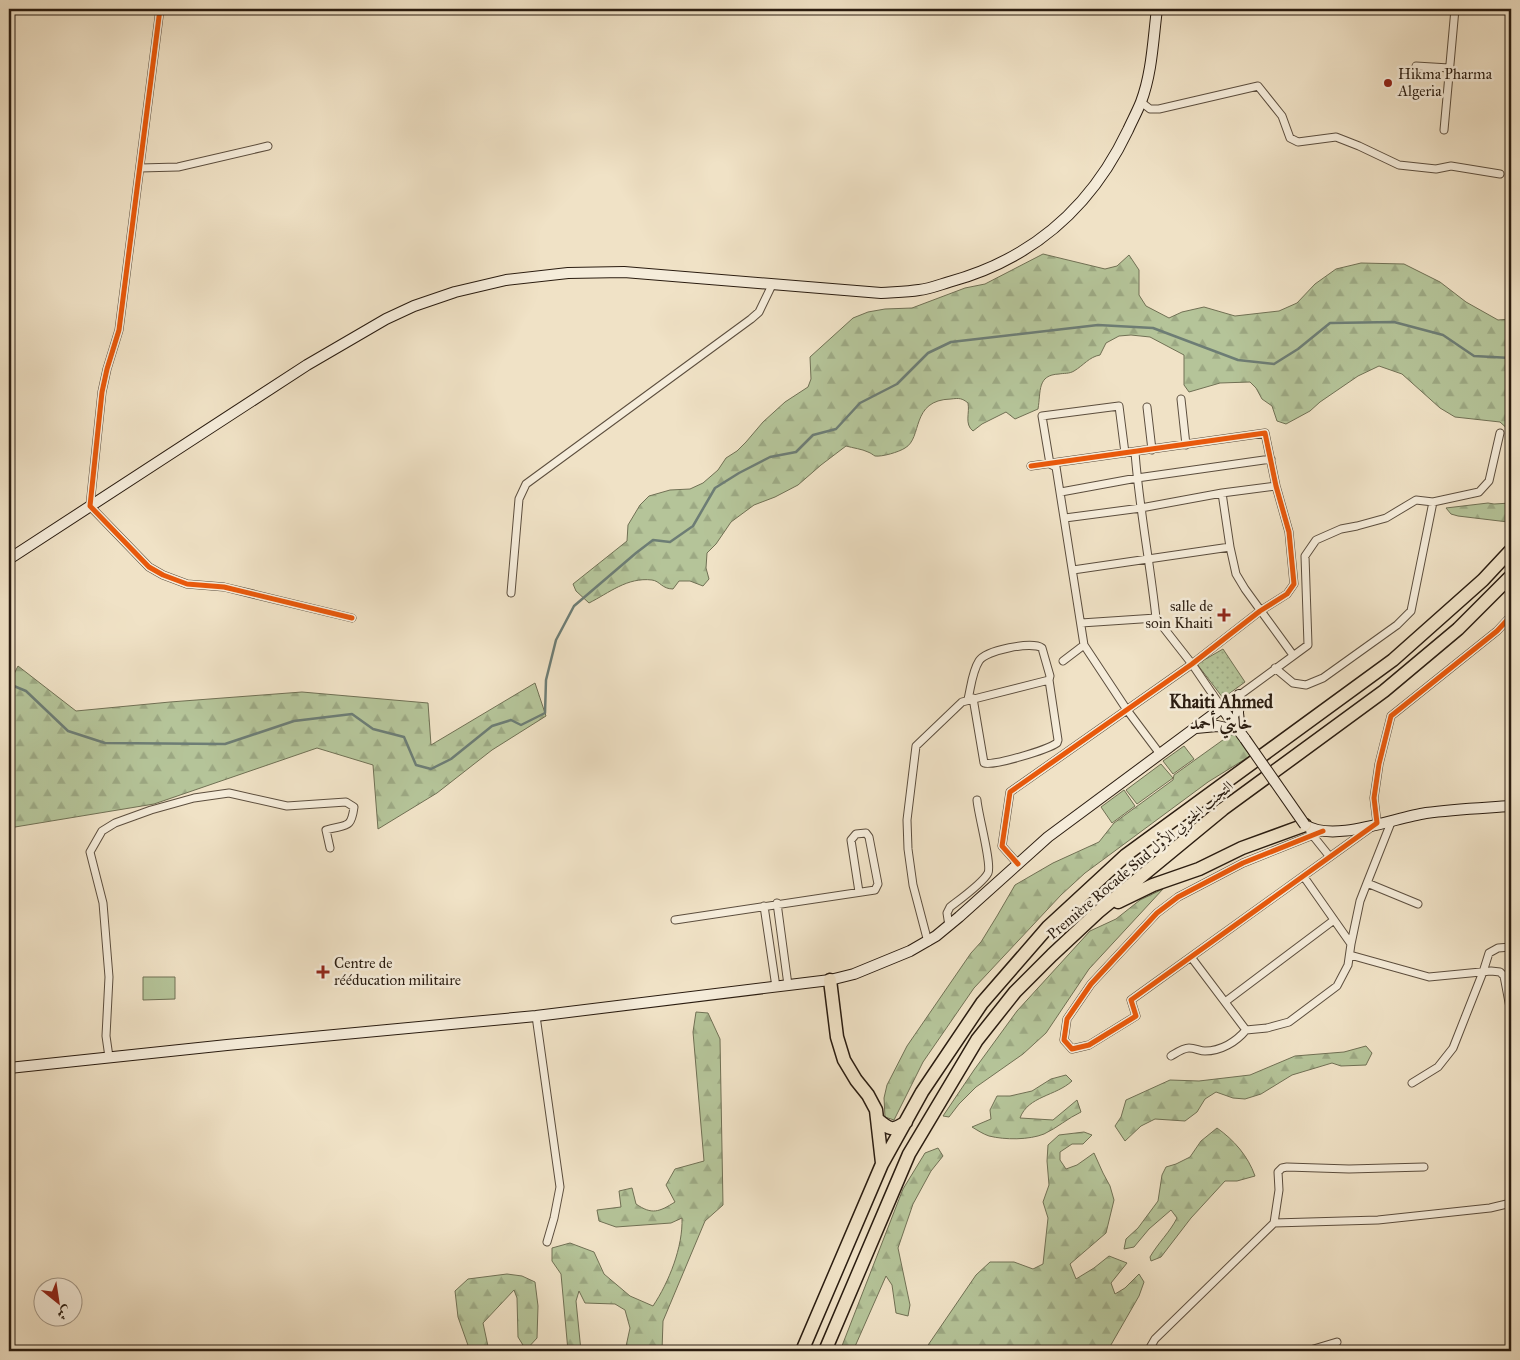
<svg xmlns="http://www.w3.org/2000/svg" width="1520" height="1360" font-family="'IM FELL Great Primer',Amiri,serif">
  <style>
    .grass { fill: url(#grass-dots); stroke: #707054 }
    .forest { fill: url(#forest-firs); stroke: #707054 }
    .garden { fill: #b5c499; stroke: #707054 }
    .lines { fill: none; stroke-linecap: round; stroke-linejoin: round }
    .stream { stroke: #6d7d75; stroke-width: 2.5 }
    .minor-casing { stroke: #5c4e3e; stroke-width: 9 }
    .secondary-casing { stroke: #2a1c10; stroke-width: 12 }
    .motorway-casing { stroke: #2a1c10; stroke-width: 15 }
    .minor { stroke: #f5ecda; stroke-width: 7 }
    .secondary { stroke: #f5ecda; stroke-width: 10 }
    .motorway { stroke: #f0e2c6; stroke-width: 12 }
    .secondary-bridge-casing { stroke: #2a1c10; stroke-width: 12; stroke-linecap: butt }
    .secondary-bridge { stroke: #f5ecda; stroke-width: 10 }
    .cycleway-casing { stroke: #f5ecda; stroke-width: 8 }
    .cycleway { stroke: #e8590c; stroke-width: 5 }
    .poi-dot { fill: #8f2418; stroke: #f5ecda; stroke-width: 2 }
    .labels { text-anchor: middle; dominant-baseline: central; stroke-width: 5; stroke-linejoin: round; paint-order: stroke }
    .poi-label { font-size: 15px; fill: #2a1c10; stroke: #f5ecda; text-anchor: start }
    .street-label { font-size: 15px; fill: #2a1c10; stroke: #f5ecda }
    .quarter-label { font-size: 18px; font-weight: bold; fill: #2a1c10; stroke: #f5ecda }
  </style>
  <defs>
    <pattern id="grass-dots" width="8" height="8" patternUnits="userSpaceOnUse" patternTransform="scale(1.25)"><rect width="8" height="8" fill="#b5c499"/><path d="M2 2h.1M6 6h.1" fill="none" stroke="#9ca883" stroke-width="1.8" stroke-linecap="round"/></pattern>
    <pattern id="forest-firs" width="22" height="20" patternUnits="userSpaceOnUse" patternTransform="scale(1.25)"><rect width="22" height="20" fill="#b5c499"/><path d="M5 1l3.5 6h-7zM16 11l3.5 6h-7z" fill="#9ca883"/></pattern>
  </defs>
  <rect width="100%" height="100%" fill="#f0e2c6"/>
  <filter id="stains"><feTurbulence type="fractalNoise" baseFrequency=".004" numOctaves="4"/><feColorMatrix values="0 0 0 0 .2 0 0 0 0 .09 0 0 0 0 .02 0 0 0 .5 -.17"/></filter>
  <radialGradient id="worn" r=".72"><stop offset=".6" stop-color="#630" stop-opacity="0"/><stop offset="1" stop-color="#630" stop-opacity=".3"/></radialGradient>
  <path class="grass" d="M1223,649l22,33 -22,16 -26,-34z"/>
  <path class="forest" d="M1043,254l62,15 12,-3 12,-11 10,15v25l7,11 23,12 13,-6 22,-5 31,9 44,-5 18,-8 18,-19 21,-15 25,-6 43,1 36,18 26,20 32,18 13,-1v113l-11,-10 -45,-5 -15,-9 -38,-34 -23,-8 -21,10 -38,26 -10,9 -24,13 -9,-3 -5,-15 -10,-7 -6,-11 -6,-6 -30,1 -31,9 -5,-7v-30l-34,-18 -19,-2 -12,1 -13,7 -6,12c-11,2 -16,10 -26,16 -5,3 -10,2 -15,3 -22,1 -18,17 -21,35l-23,10 -9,-7 -24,12 -9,7c-9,-7 -3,-18 -5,-28 -6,-5 -9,-5 -17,-4 -41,1 -28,39 -46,49 -6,4 -23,9 -30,8 -2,-1 -4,-3 -7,-4 -6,-3 -15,-4 -22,-6l-25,19 -23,20 -23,12 -21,8 -23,17 -15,22 -9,9 -1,15 3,11 -6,7 -13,-5h-11l-6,8c-11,0 -13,-8 -21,-9 -25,-3 -43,13 -63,23l-13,-12 -3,-7 54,-43 1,-16 12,-20 9,-9 21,-6 20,-1 13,-6 15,-13 8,-12 11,-7 9,-9 17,-20 22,-20 23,-15 3,-8 -1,-22 43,-39 15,-6 17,-3 27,-1 53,-20 20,-4z
    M1488,503l6,1 17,-1v18l-3,1 -50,-6 -7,-2 -5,-6z
    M18,666l58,45 94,-9 132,-10 126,11 3,42 104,-62 11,33 -54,34 -55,43 -59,36 -5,-64 -56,-17 -163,56 -145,24v-144z
    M1234,732l16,24 -42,26 -123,91 -24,22 -87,93 -51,74 -29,58 -9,-3 -1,-19 3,-13 20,-39 64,-93 10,-11 16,-26 18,-31 38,-22 46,-21 15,-19 59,-43 1,-5z
    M1163,889l-74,80 -43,64 -23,21 -47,33 -17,17 -10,13 -6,-1 31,-46 43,-59 73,-80 26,-12 24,-19z
    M696,1012l12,1 12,26 3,166 -18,16 -42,100 -1,30h-37l5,-23 -5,-18 -10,-6 -30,-1 -6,-12 -3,10 5,50h-13l-7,-77 -9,-13v-13l18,-5 24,9 10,22 26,22 23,10c16,-24 30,-59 29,-88l-11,5 -55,4 -17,-6 -2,-11 24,-3 -2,-16 13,-3 4,16c16,11 23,8 39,-2l-9,-17 9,-16 29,-8 -11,-129z
    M1366,1046l6,7 -6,12 -25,1 -9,-3 -40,12 -31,19 -16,5 -12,-1 -17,-6 -11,7 -8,13 -12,9 -30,-2 -14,7 -16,15 -10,-15 6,-9 5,-17 44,-20 29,1 51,-6 45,-19 49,-4z
    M1066,1075l6,6c-16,15 -44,15 -52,37l33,2 24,-20 4,12c-13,6 -24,16 -37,22 -15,6 -39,6 -55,2 -6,-2 -12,-6 -17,-9l19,-8 -1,-9 7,-14h13l22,-5 19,-12z
    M1217,1128c17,12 31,28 38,48l-18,5h-12l-34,37 -30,39 -10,4 -1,-4c8,-14 20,-25 27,-39l-6,-8 -22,19 -15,18 -10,2 2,-10 12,-11 20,-27 4,-26 4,-8 10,-3 14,-7 11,-16z
    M1084,1132l8,3 -9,9h-11l-12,8v8l6,9 11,-4 17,-12 9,20 7,13 4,14 -8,33 -36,31 6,15 18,-11 15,-12 18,7 -16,20 4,11 10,-6 14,-14 5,8 -5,14 -31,54 -2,1h-182l52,-76 14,-13h24l19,7 10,-5 5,-46 -5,-16 6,-17 -2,-24 1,-16 11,-10z
    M938,1148l5,8 -12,15 -18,33 -15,44 12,57 -2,11 -12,-3 -4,-28 -6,-9 -33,75h-13l63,-162 22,-36z
    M507,1274l15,2 13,6 3,24 -1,32 -11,12 -8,-13 -1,-39 -3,-8 -31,33 6,28h-19l-12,-34 -3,-26 13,-12z"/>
  <path class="garden" d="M1184,746l10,13 -21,15 -10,-13z
    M1161,764l12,14 -36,26 -11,-14z
    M1124,790l11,16 -23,17 -11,-16z
    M143,977h32v22l-32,1z"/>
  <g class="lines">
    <path class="stream" d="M9,684l17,7 42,40 37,12 120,1 69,-23 58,-7 21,15 31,8 12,28 15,4 20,-10 41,-33 19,-6 10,5 24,-12 1,-33 10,-40 18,-34 62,-53 17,-13 17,2 23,-16 22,-38 24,-15 31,-16 26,-5 17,-17 23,-6 24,-26 37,-19 31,-31 23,-11 147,-17 55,3 85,32 36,4 24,-15 32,-26 64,-1 49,13 31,21 37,2"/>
    <g class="minor-casing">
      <path id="minor" d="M160,9l-41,321 -12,39 -5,23 -12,114 59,61 14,8 24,9 37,3 128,31
        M1416,66l33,2
        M1141,102l9,7h9l99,-23 24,30 8,22 8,4 38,-5 23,9 40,19 37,4 15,-3 49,8
        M1444,130l11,-121
        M140,168l38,-1 90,-21
        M1181,399l5,46
        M1147,407l5,43
        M1135,452c4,55 15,110 21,166
        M1125,453l-6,-47 -77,10 8,48 6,3 28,178 43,65 33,44
        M1061,492l76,-14 134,-19
        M1222,493l8,54 6,27 9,15 48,66
        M1065,518l76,-10 81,-15 54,-7
        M1073,570l157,-23
        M511,593l8,-94 7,-15 225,-165 8,-7 13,-27
        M1081,623l75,-5 36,46 30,44 86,-63 -3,-89 11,-16 25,-11 16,-3 29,-8 30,-18 17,2 46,-10 10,-11 11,-48
        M1063,661l21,-16
        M1275,668l18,15 13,2 17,-7 74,-53 14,-14 22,-109
        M973,698l11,65c10,3 63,-13 73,-20l1,-3 -9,-60
        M1323,831l-80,32 -65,34 -21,16 -66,71 -24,35 -3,21 8,9 17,-4 47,-29 -5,-16 246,-177 -3,-25 5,-34 12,-48 106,-85 14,-15
        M1310,832l20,25
        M1018,864l-16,-18 8,-54 182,-128 68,-53 27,-17 7,-10 -5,-52 -13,-46 -11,-53 -234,33
        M1367,883l51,21
        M777,903l11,82
        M764,906l12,81
        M675,920l200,-30 3,-6 -9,-47 -3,-4 -10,1 -5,6 8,52
        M949,926l-2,-13 3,-6c9,-7 33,-24 38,-34 4,-9 -10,-59 -11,-73
        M928,942l-15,-57 -5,-36 -1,-29 9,-74 46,-44 87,-22 1,-4 -8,-28c-10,-7 -56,2 -63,13 -7,11 -8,26 -11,38
        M1351,944l9,-43 7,-18 25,-63
        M1350,955l79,22 62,-6 9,1 4,4 7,37
        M1191,957l55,73 21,-2 22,-6 48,-36 11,-21 3,-21 -47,-67
        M1225,1002l109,-82
        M536,1016l24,171 -6,31 -7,24
        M1171,1056c5,-3 12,-8 18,-8 6,0 11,3 16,3 16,0 31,-9 41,-21
        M109,1057l-3,-21 3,-59 -6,-74 -13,-51 12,-21 13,-8 36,-13 43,-12 35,-5 58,13 59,-4 8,5c-3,23 -8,17 -28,23l4,18
        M1412,1083l26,-16 15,-19 30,-76 6,-19 9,-5 13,-1
        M1274,1223l104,-3 112,-12 21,-5
        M1148,1351l7,-12 119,-116 5,-33 -1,-18 4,-4 5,-1 62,2 75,-2
        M1307,1351l30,-9"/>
    </g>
    <g class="secondary-casing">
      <path id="secondary" d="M9,559l298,-194 79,-46 28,-13 41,-14 51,-12 62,-7 56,-1 257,21c13,-1 26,-1 38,-3 10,-1 20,-5 30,-8 84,-23 142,-74 179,-152 4,-9 9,-18 13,-28 11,-29 12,-62 16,-93
        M1196,728l21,-2 23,5 -2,-18 1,-18
        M1305,825c29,18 88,-7 121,-12 28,-4 57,-5 85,-7
        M9,1068l218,-23 309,-29 294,-36 24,-6 56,-23 26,-15 23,-19 89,-80 174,-129 23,31"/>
    </g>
    <g class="motorway-casing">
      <path id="motorway" d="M1118,902l35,-17 46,-16 43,-21 63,-23
        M830,980l7,57 7,23 12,20 12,15 8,15 6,53
        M877,1119c12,10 15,13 29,3
        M802,1351l80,-187 40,-72 60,-89 66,-76 78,-72 267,-195 90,-80 28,-30
        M825,1351l84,-197 68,-114 38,-48 37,-37 46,-43 125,-103 161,-118 74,-62 53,-53"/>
    </g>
    <use href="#minor" class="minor"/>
    <use href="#secondary" class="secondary"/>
    <use href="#motorway" class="motorway"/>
    <g class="secondary-bridge-casing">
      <path id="secondary-bridge" d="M1245,739l60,86"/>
    </g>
    <use href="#secondary-bridge" class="secondary-bridge"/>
    <g class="cycleway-casing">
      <path id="cycleway" d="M160,9l-41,321 -12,39 -5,23 -12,114 59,61 14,8 24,9 37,3 128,31
        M1323,831l-80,32 -65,34 -21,16 -66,71 -24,35 -3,21 8,9 17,-4 47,-29 -5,-16 246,-177 -3,-25 5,-34 12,-48 106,-85 14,-15
        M1018,864l-16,-18 8,-54 182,-128 68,-53 27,-17 7,-10 -5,-52 -13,-46 -11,-53 -234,33"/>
    </g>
    <use href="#cycleway" class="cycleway"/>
  </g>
  <g class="poi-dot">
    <circle cx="1388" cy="83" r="5"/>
    <path d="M1221.5 607.5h5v5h5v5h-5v5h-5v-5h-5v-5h5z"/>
    <path d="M320.5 964.5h5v5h5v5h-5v5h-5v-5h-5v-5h5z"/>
  </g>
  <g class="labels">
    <g class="poi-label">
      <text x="1398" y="74">Hikma Pharma<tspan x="1398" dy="17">Algeria</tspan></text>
      <text x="1213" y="606" text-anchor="end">salle de<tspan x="1213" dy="17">soin Khaiti</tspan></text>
      <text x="334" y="963">Centre de<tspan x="334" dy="17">rééducation militaire</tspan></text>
    </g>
    <g class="street-label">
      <text transform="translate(1140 860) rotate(-40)">Première Rocade Sud التجنب الجنوبي الأول</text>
    </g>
    <g class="quarter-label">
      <text x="1221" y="702">Khaiti Ahmed<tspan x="1221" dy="21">خايتي أحمد</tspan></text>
    </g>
  </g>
  <rect width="1520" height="1360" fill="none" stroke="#f0e2c6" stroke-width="30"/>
  <rect x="10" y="10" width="1500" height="1340" fill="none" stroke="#2a1c10" stroke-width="2.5"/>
  <rect x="15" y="15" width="1490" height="1330" fill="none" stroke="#2a1c10"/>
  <g transform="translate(58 1302) rotate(150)"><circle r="24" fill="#f5ecda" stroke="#a49989"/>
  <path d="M0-4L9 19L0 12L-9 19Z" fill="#8f2418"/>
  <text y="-8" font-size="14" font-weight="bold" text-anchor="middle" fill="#2a1c10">ش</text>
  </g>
  <rect width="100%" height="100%" filter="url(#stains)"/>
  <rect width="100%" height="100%" fill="url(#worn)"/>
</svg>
